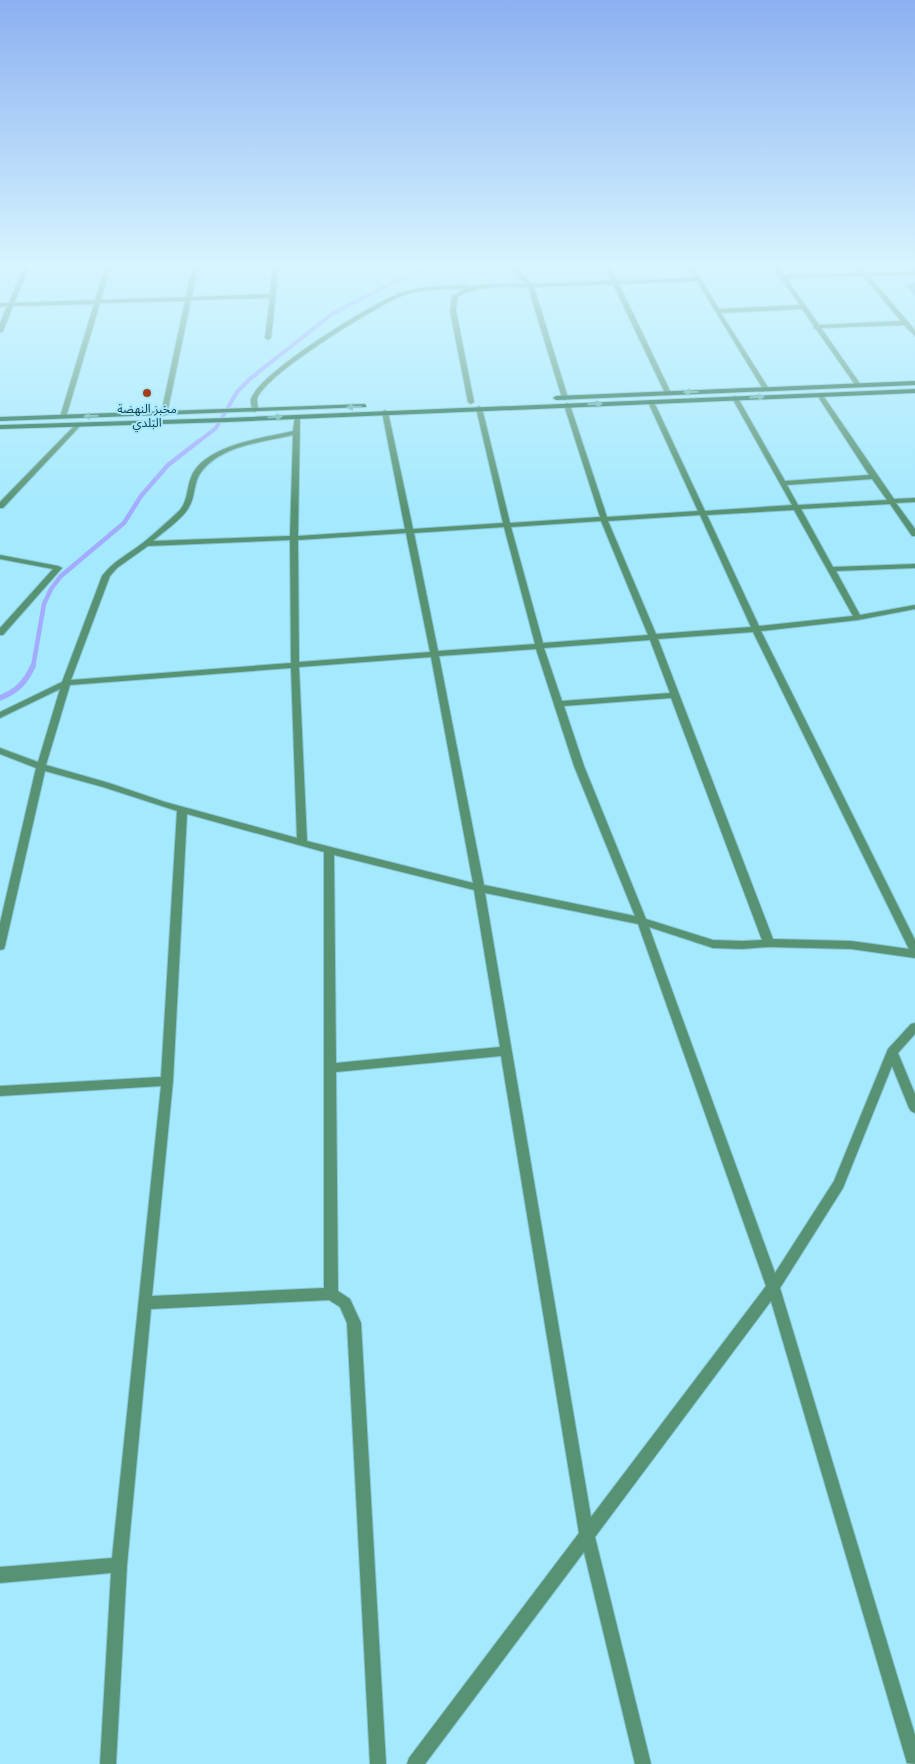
<svg xmlns="http://www.w3.org/2000/svg" width="915" height="1764" font-family="'PT Sans','Noto Sans Arabic',sans-serif">
  <style>
    .lines { fill: none; stroke-linecap: round; stroke-linejoin: round }
    .stream-far2 { stroke: #a2abfe; stroke-width: 4 }
    .stream-far1 { stroke: #a2abfe; stroke-width: 4.5 }
    .stream { stroke: #a2abfe; stroke-width: 5.5 }
    .minor-casing { stroke: #87c6d9; stroke-width: 2 }
    .secondary-casing { stroke: #87c6d9; stroke-width: 2 }
    .minor { fill: #579372; fill-rule: evenodd }
    .secondary { fill: #196a45; fill-rule: evenodd }
    .wall { fill: #70a9d0 }
    .building { fill: #82c5f2; stroke: #5b8aa9 }
    .oneway { fill: #65b0ab }
    .poi-dot { fill: #a43e19; stroke: #a4e9fe; stroke-width: 2 }
    .labels { text-anchor: middle; dominant-baseline: central; stroke-width: 4; stroke-linejoin: round; paint-order: stroke }
    .far-poi-label { font-size: 12px; fill: #133943; stroke: #a4e9fe }
  </style>
  <rect width="100%" height="100%" fill="#a4e9fe"/>
  <g class="lines">
    <path class="stream-far2" d="M198,442l18,-14 21,-36 14,-14 81,-64 55,-28 52,-23"/>
    <path class="stream-far1" d="M33,667l11,-63 7,-15 10,-13 63,-53 17,-27 27,-31 31,-24"/>
    <path class="stream" d="M0,698c17,-7 25,-15 33,-32"/>
    <g class="minor-casing">
      <path id="minor" d="M25,263h6l-17,40 81,-3 11,-37h6l-11,37 85,-3 7,-34h6l-7,34 78,-3 3,-31h6l-8,75 -3,2 -3,-2 5,-40 -79,2 -24,114 -3,2 -3,-2 24,-113 -85,2 -34,114 -5,1 -1,-1 34,-113 -81,2 -10,25 -3,2v-9l7,-18 -7,1v-4h9z
        M507,263h6l18,21 81,-3 -9,-18h6l8,18 78,-3 -10,-15h6l28,46 81,-4 -30,-42h6l8,12 77,-2 -9,-10h6l8,10 49,-2v4l-46,1 46,54v6l-11,-11 -83,3 40,57 -3,2 -2,-1 -40,-57 -3,-1 1,-2 -12,-17 -81,4 48,76 -3,2 -3,-2 -66,-108 -78,3 52,109 -3,2 -3,-2 -52,-109 -79,3 34,111 -3,2 -3,-2 -34,-111c-20,-1 -52,-2 -70,10l-2,14 18,91 -3,2 -3,-2 -18,-91 2,-15 13,-7c-20,0 -42,0 -61,6 -26,10 -139,79 -147,104 0,3 1,8 1,11l-3,2 -3,-2c0,-3 -2,-8 -1,-11 9,-27 120,-95 149,-106 21,-7 46,-7 68,-8l3,2 6,-2 48,-1zM863,276l38,45 -82,4 -33,-47z
        M820,393l2,1 72,105 21,-1v4l-19,1 19,26v7h-3l-22,-32 -89,5 32,58 82,-3v4l-79,3 24,44 55,-10v4l-57,11 -97,11 154,309v18l-64,-9 -82,-2 -27,2 -29,-1 -64,-21 126,346 59,-92 54,-132 23,-25 4,-1v11l-17,19 17,41v19l-4,-2 -2,-3 -17,-42 -49,122 -63,100 135,447v29l-8,-1 -136,-462 -176,236 56,227h-16l-51,-212 -159,212h-18l2,-6 170,-225 -78,-477 -165,16 2,219 12,8 11,24 25,441h-16l-23,-441 -7,-16 -11,-7 -178,9 -24,256 -11,199h-16l11,-191 -111,10v-16l112,-9 49,-472 -161,10v-10l161,-9 16,-266 -74,-24 -58,-16 -40,175 -1,3 -4,1v-27l36,-155 -36,-14v-6l38,14 22,-73 -60,29v-6l62,-30 40,-106c11,-15 27,-22 42,-34 11,-9 23,-20 34,-30 11,-10 8,-27 15,-39 17,-29 71,-35 100,-42l2,-16 5,1 -2,120 107,-7 -23,-117 3,-2 3,2 25,117 90,-6 -27,-115 3,-2 3,2 28,115 90,-6 -36,-112 3,-2 3,2 37,112 91,-6 -50,-109 3,-2 3,2 51,109 87,-6 -60,-107 3,-2 3,2 47,83 84,-6 -52,-80zM293,435l-3,101 -137,5c10,-9 30,-22 36,-34 7,-11 4,-26 13,-36 20,-26 62,-29 91,-36zM872,479l15,21 -89,5 -11,-20zM794,510l59,106 -94,10 -52,-111zM700,515l51,112 -95,7 -48,-113zM601,521l47,114 -105,8 -32,-116zM504,527l31,117 -97,7 -24,-118zM406,533l24,119 -131,10 -1,-122zM290,540l1,123 -220,17 39,-104 7,-8 31,-22zM753,632l156,317 -58,-8 -78,-2 -115,-300zM650,640l20,53 -108,8 -18,-53zM536,649l38,117 61,150 -151,-31 -45,-229zM431,657l42,226 -166,-42 -8,-174zM291,668l6,170 -132,-36 -56,-19 -63,-18 24,-80zM671,698l91,242 -20,1 -29,-1 -67,-21 -62,-153 -20,-60zM187,814l137,38v436l-172,8 21,-215zM334,855l140,35 26,157 -164,16zM485,893l153,31 128,362 -175,231z
        M77,423l5,1 -79,84h-3v-6z
        M0,555l58,11 4,2 -59,67h-3v-7l53,-59 -53,-10z"/>
    </g>
    <g class="secondary-casing">
      <path id="secondary" d="M915,381v4l-359,15 -3,-2 3,-2z
        M915,389v4l-688,29 -227,7v-4l227,-7z
        M364,404l2,1v2l-366,14v-4z"/>
    </g>
    <use href="#minor" class="minor"/>
    <use href="#secondary" class="secondary"/>
  </g>
  <path class="wall" d="M905,263h10v7l-4,-1z
    M915,283v13l-8,-9 1,-3z"/>
  <path class="building" d="M908,263h7v3h-4z
    M915,283v9l-7,-8z"/>
  <defs><path id="oneway-solid" d="M-6-.8H1V-3.2L6.5 0L1 3.2V.8H-6Z" transform="scale(1.25)"/></defs>
  <g class="oneway">
    <use href="#oneway-solid" transform="translate(691 392) rotate(178)"/>
    <use href="#oneway-solid" transform="translate(757 397) rotate(-3)"/>
    <use href="#oneway-solid" transform="translate(595 404) rotate(-2)"/>
    <use href="#oneway-solid" transform="translate(354 407) rotate(178)"/>
    <use href="#oneway-solid" transform="translate(91 416) rotate(178)"/>
    <use href="#oneway-solid" transform="translate(275 417) rotate(-3)"/>
  </g>
  <linearGradient id="sky" x2="0" y2="1"><stop stop-color="#8cb0f1"/><stop offset="0.52" stop-color="#d6f5ff"/><stop offset="1" stop-color="#d6f5ff" stop-opacity="0"/></linearGradient>
  <rect width="915" height="510" fill="url(#sky)"/>
  <circle class="poi-dot" cx="147" cy="393" r="5"/>
  <g class="labels">
    <g class="far-poi-label">
      <text x="147" y="408">مخبز النهضة<tspan x="147" dy="14">البلدي</tspan></text>
    </g>
  </g>
</svg>
